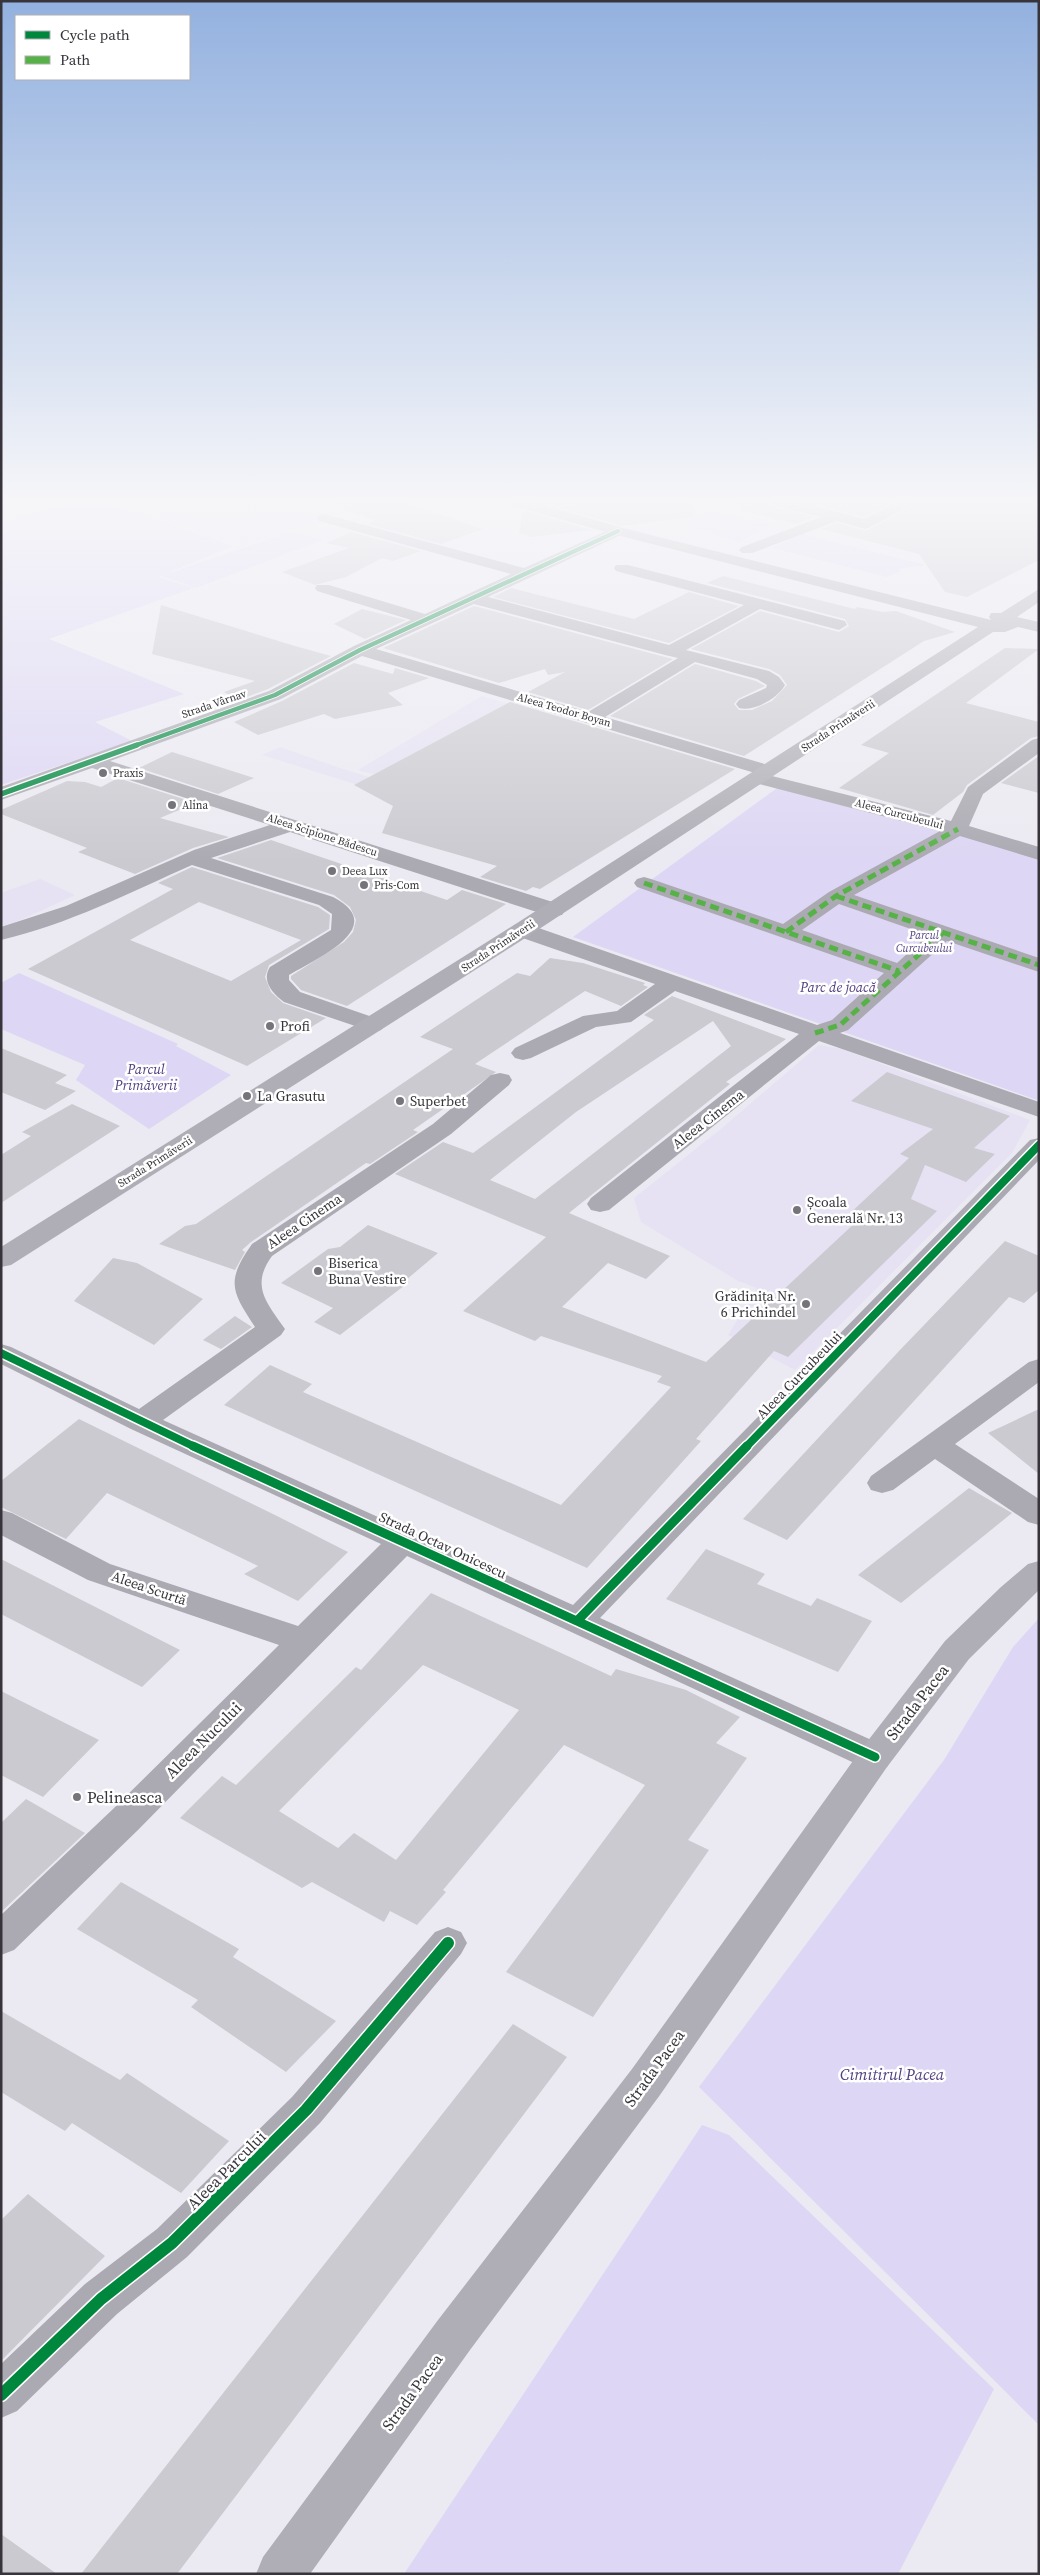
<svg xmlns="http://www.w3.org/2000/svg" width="1040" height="2575" font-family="'Source Serif 4',serif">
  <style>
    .built { fill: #e6e2f3 }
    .green { fill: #ddd6f4 }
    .building { fill: #cbcad0; fill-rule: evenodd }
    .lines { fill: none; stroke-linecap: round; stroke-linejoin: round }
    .minor { fill: #aba9b1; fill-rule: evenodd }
    .major { fill: #afaeb6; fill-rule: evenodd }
    .quiet { stroke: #56b246; stroke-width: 5; stroke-dasharray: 9 5; stroke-linecap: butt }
    .cycleway-far4-casing { stroke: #fff; stroke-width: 6 }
    .cycleway-far3-casing { stroke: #fff; stroke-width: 8 }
    .cycleway-far2-casing { stroke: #fff; stroke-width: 11 }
    .cycleway-far1-casing { stroke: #fff; stroke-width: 12 }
    .cycleway-casing { stroke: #fff; stroke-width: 15 }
    .cycleway-far4 { stroke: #00873e; stroke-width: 4.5 }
    .cycleway-far3 { stroke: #00873e; stroke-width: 5.5 }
    .cycleway-far2 { stroke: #00873e; stroke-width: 8 }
    .cycleway-far1 { stroke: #00873e; stroke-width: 9 }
    .cycleway { stroke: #00873e; stroke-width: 12 }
    .poi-dot { fill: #76747b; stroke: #fff; stroke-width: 2 }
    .labels { text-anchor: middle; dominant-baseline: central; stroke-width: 5; stroke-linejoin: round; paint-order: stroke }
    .far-street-label { font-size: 11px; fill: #37353b; stroke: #fff }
    .far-poi-label { font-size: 11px; fill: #37353b; stroke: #fff; text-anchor: start }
    .far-park-label { font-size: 11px; font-style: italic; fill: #534080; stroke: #fff }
    .park-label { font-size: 14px; font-style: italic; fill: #534080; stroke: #fff }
    .poi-label { font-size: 14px; fill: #37353b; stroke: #fff; text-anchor: start }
    .street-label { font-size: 14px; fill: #37353b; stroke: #fff }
    .near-street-label { font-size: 16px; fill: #37353b; stroke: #fff }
    .near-poi-label { font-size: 16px; fill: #37353b; stroke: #fff; text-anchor: start }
    .near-park-label { font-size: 16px; font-style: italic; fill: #534080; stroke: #fff }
  </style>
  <rect width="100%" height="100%" fill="#ebeaf2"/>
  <path class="built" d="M114,502h260l-131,44z
    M482,696l27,8 -31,101 -120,-35z
    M280,747l60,21 201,62 -132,-29 -147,-46z
    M40,879l35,16 -74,34v-36z
    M819,1045l23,4 188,71 -18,33 -217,217 -67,-35 29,-47 -19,-7 -97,-59 -7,-24 88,-70z"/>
  <path class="green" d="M72,502h31l130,44 -70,29 128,-43 32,8 -127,48 -35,-12 -2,1 35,11 -145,51 135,55 -89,28 37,19 -131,44v-262z
    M708,512l64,13 -33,17 -56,-18z
    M802,534l124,31 -27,4 2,2 -14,6 -116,-29z
    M784,783l255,74v241l-2,2 -464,-163z
    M19,973l159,71 -2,2 55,29 -82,54 -73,-49 9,-15 -84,-36v-46z
    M1039,1618v807l-340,-338 245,-327 69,-113z
    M702,2125l27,10 265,254 -96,185h-494z"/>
  <path class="building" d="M337,502h64l82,27 -42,15 -73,-20 8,-4 -40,-13z
    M540,502h153l1,15 -72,9z
    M741,502h29l4,5 41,10 -19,7 -56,-14z
    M806,502h88l-30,15z
    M920,502h119v58l-72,37 -22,-5 -26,-38 -98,-25 16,-6 29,8z
    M523,510l68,20 -59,7 -13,-4z
    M351,532l70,19 -28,10 -11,-3 -36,19 -31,8 -33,-13 67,-24 -22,-5z
    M723,576l132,33 2,-2 26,5 13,-1 59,21 -31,9 -180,115 -134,-40 85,-52 61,17 9,5 -27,13 -4,5 5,6h13l20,-9 15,-16 -7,-10 -11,-6 -78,-20 69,-38 79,21 10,-6 -4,-7 -138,-36z
    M511,588l123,31 55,-27 50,14 -70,37 -176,-46z
    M161,605l134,41 36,10 -63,33 -29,11 -15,-8 31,-11 -103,-27z
    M474,606l191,51 8,2 -85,51 -60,-18 37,-20 -17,3 -3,-6 -46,14 -116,-35z
    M362,609l44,11 -41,19 -31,-15z
    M1005,648l34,1 -73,54 73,19v14l-8,2 -64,47 -4,7 -30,23 -94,-27 50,-35 -28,-8z
    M354,663l39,11 2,-6 34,10 -41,15 15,12 -68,14 -11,-5 -66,21 -24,-13 48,-21z
    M510,702l225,67 -195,120 -7,-2 -7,4 -46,-14 17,-11 -115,-33 11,-27 -39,-21z
    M172,752l35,11 47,15 -36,16 -79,-26z
    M1039,756v37l-38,-10z
    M118,778l78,25 -36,15 69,19 -36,11 -58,26 -57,-22 9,-4 -86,-34v-4l66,-29 18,1 16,5z
    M271,840l176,60 15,-10 44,14 -159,102 -46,-16 -10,-11v-3l53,-34 9,-10 3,-12 -6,-13 -16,-12 -117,-37z
    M192,867l126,40 12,8 -1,14 -60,36 -4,12 6,15 12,11 43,15 -79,48 -219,-97 145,-80 -15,-6zM199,902l102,38 -70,41 -101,-41z
    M550,958l33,5 62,20 -2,2 5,2 -27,19 -36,-15 -110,73 21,8 -83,58 5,2 -48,32 -4,-1 -115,79 -9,8 3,2 -10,18 -76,-26 26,-18 11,-2 257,-175 -33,-12 97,-64 13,3z
    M672,996l114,43 -60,43 4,2 -161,129 101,43 -24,23 -38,-16 -46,44 144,55 151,-141 -11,-4 63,-59 -9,-4 33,-25 -82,-28 36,-29 123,44 -36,32 21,6 -29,28 -41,-17 -14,34 26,12 -149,146 -14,-6 -78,88 5,2 -114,127 -363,-163 46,-40 42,19 -9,8 258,113 110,-118 -14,-5 5,-6 -121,-40 -6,5 -72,-30 83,-74 -151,-63 48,-32 30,11 181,-133 -10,-5zM713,1021l18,25 -196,153 -45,-19 86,-68z
    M1,1048l66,27 -12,8 21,8 -31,19 -44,-18z
    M72,1104l48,22 -119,77v-48l30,-19 -9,-4z
    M368,1225l70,28 -32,27 3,2 -69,53 -26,-13 19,-14 -52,-25 47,-34 12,-2z
    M1005,1241l34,15v34l-15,13 -15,-6 -222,243 -44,-21 156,-168z
    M113,1258l24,5 66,36 -49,46 -80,-44z
    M235,1316l17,11 -31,22 -18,-9z
    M1039,1409v65l-51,-41z
    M79,1419l196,96 73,37 -50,49 -54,-27 14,-8 -151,-73 -41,46 -65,-32v-26z
    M969,1488l43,25 -111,90 -43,-28z
    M706,1549l59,25 -8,10 54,22 6,-8 55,23 -34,51 -172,-73z
    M1,1559l179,91 -38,37 -141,-73z
    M431,1593l180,83 5,-7 70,21 54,27 -24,26 31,15 -59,82 21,10 -116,167 -87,-45 139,-187 -81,-40 -121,145 3,2 -29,33 -27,-14 -6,11 -72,-40 -10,6 -122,-70 42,-42 14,9 120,-118 5,3zM423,1665l96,45 -123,150 -42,-27 -16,15 -59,-37z
    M1,1691l98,49 -56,57 -42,-22z
    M26,1799l59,34 -84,79v-89z
    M121,1882l118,67 -6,8 103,64 -50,51 -95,-65 7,-7 -121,-71z
    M1,2011l119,69 7,-7 102,68 -48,52 -109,-70 -7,8 -64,-39z
    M513,2024l54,33 -390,517h-96z
    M28,2194l77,62 -104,105v-141z
    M1,2534l56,40h-56z"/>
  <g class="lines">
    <path class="minor" d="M772,502h26l66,17 35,-17h19l-48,25 -5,2 -28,-8 -85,32h-10l-3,-3 3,-3 79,-30 -47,-12z
      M324,514l200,54 89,-40h10l3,3 -3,3 -135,63 181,48 75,-40 -128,-34 -2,-3 2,-3h12l217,56 2,4 -8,5 -79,-21 -74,41 83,21 10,6 6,8c-7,13 -31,27 -46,23l-3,-4 3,-4 27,-12 1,-3 -10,-6 -62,-17 -90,55 170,50 3,4 -6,5 179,45 17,-34 64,-47 7,-2v15l-56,41 -14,32 70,21v13l-79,-24 -106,59 185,63v14l-92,-31 -99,89 -8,3 199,69v15l-220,-76 -210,169 -9,2 -9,-2 -4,-6 4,-6 208,-164 -124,-43 -44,31 -35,5 -65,31 -8,2 -8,-2 -4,-5 4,-5 68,-32 34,-5 38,-27 -141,-49 -3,-5 3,-5 8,-2 8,2 287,100 15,-5 52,-47 -247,-86 -3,-4 3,-4 7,-2 7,2 132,45 46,-32 111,-61 -189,-49 -3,-4 7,-5 -393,-117 -81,43 -171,62 452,144 3,5 -3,5 -8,1 -8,-1 -256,-83 -79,26 122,39c58,30 -18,62 -44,78v5l11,12 81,28 4,5 -4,5 -8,2 -89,-30c-11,-8 -23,-21 -14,-35l61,-37 1,-16 -13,-9 -127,-40c-63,28 -123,59 -191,75v-13l65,-21 128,-56 76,-25 -178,-57 -91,32v-13l268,-96 85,-45 57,-26 -94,-29 -2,-3 2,-3h12l96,29 86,-40 -192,-53 -2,-3 2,-3zM474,604l191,51 13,3 -90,54 -212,-63zM839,904l89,31 -31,28 -95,-33z
      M500,1073l9,2 3,5 -3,5 -58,49 -179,122c-22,30 -5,47 13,73l-4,6 -118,85 410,185 457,-465 9,-2v22l-439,458 287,129 6,10 -6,10 -12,4 -12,-4 -456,-211 -269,274 -124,120 -13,5v-40l111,-105 167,-165 -191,-65 -87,-45v-25l11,3 98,51 188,62 83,-82 -250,-115 -130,-65v-20l10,3 128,62 116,-82c-24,-36 -29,-46 -3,-83l181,-120 58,-49z
      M1039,1359v23l-84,62 84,55v26l-11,-3 -93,-63 -42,31 -11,3 -11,-3 -4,-7 4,-7 158,-114z
      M448,1927l13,5 6,11 -6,11 -141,169 -133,134 -70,57 -100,97 -16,7v-54l84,-80 72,-55 135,-132 143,-165z"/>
    <path class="major" d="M509,502h24l90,26 368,92 -2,-3 2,-4h10l38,-24v13l-22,15 22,5v10l-21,-5 -13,5h-12l-463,303 -519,330 -10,2v-20l513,-322 464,-298 -365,-93 -102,-29z
      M1039,1561v29l-70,69 -82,108 -227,328 -190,255 -160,224h-54l7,-17 175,-237 194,-251 231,-322 82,-106 56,-54 27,-23z"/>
    <path class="quiet" d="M644,883l255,88
      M836,896l203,69
      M786,932l50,-36 122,-67
      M815,1033l25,-8 103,-92"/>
    <g class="cycleway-far4-casing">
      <path id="cycleway-far4" d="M134,746l141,-51 85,-45 258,-119"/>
    </g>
    <g class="cycleway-far3-casing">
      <path id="cycleway-far3" d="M1,794l136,-49"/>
    </g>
    <g class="cycleway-far2-casing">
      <path id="cycleway-far2" d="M1,1353l194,94
        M746,1447l293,-302"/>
    </g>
    <g class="cycleway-far1-casing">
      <path id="cycleway-far1" d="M193,1446l682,311
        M577,1621l170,-175"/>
    </g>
    <g class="cycleway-casing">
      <path id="cycleway" d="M1,2395l100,-96 71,-56 134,-133 142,-167"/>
    </g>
    <use href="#cycleway-far4" class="cycleway-far4"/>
    <use href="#cycleway-far3" class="cycleway-far3"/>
    <use href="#cycleway-far2" class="cycleway-far2"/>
    <use href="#cycleway-far1" class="cycleway-far1"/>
    <use href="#cycleway" class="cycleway"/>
  </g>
  <linearGradient id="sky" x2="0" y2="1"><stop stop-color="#93b1df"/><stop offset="0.58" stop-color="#f6f6f9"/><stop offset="1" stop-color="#f6f6f9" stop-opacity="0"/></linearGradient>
  <rect width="1040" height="863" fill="url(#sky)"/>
  <g class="poi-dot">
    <circle cx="103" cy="773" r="5"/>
    <circle cx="172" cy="805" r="5"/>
    <circle cx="332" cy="871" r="5"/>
    <circle cx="364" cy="885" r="5"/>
    <circle cx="270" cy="1026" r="5"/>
    <circle cx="247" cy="1096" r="5"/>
    <circle cx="400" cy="1101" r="5"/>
    <circle cx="797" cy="1210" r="5"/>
    <circle cx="318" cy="1271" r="5"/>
    <circle cx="806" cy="1304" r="5"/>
    <circle cx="77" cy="1797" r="5"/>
  </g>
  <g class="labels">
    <g class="far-street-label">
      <text transform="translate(214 704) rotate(-19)">Strada Vârnav</text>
      <text transform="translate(564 710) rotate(16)">Aleea Teodor Boyan</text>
      <text transform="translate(838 726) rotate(-33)">Strada Primăverii</text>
      <text transform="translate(899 814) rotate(15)">Aleea Curcubeului</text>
      <text transform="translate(322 835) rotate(18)">Aleea Scipione Bădescu</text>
      <text transform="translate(498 946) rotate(-33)">Strada Primăverii</text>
      <text transform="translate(155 1162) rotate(-32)">Strada Primăverii</text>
    </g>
    <g class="far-poi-label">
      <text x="113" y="773">Praxis</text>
      <text x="182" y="805">Alina</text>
      <text x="342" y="871">Deea Lux</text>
      <text x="374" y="885">Pris-Com</text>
    </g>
    <g class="far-park-label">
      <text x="924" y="935">Parcul<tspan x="924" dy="13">Curcubeului</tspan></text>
    </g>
    <g class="park-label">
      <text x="838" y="987">Parc de joacă</text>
      <text x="146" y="1069">Parcul<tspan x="146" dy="16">Primăverii</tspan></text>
    </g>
    <g class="poi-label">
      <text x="280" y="1026">Profi</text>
      <text x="257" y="1096">La Grasutu</text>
      <text x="410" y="1101">Superbet</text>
      <text x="807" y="1202">Școala<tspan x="807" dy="16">Generală Nr. 13</tspan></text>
      <text x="328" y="1263">Biserica<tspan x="328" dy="16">Buna Vestire</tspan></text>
      <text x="796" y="1296" text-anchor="end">Grădinița Nr.<tspan x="796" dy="16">6 Prichindel</tspan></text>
    </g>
    <g class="street-label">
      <text transform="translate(708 1119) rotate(-38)">Aleea Cinema</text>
      <text transform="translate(304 1221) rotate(-34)">Aleea Cinema</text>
      <text transform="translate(799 1375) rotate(-46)">Aleea Curcubeului</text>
      <text transform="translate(443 1545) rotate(25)">Strada Octav Onicescu</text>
      <text transform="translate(149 1588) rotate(19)">Aleea Scurtă</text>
    </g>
    <g class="near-street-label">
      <text transform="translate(917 1702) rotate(-52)">Strada Pacea</text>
      <text transform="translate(203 1740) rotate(-45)">Aleea Nucului</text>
      <text transform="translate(654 2068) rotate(-54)">Strada Pacea</text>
      <text transform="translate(226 2170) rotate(-45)">Aleea Parcului</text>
      <text transform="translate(412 2392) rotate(-54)">Strada Pacea</text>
    </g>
    <g class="near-poi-label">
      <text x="87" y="1797">Pelineasca</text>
    </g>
    <g class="near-park-label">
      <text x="892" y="2074">Cimitirul Pacea</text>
    </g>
  </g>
  <rect width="1040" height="2575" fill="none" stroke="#37353b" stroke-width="5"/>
  <rect x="15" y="15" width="175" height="65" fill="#ffffff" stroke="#afaeb1"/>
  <rect x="25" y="31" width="25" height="8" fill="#00873e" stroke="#afaeb1"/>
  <text x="60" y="40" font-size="15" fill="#37353b">Cycle path</text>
  <rect x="25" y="56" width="25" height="8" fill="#56b246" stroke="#afaeb1"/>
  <text x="60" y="65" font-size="15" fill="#37353b">Path</text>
</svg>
